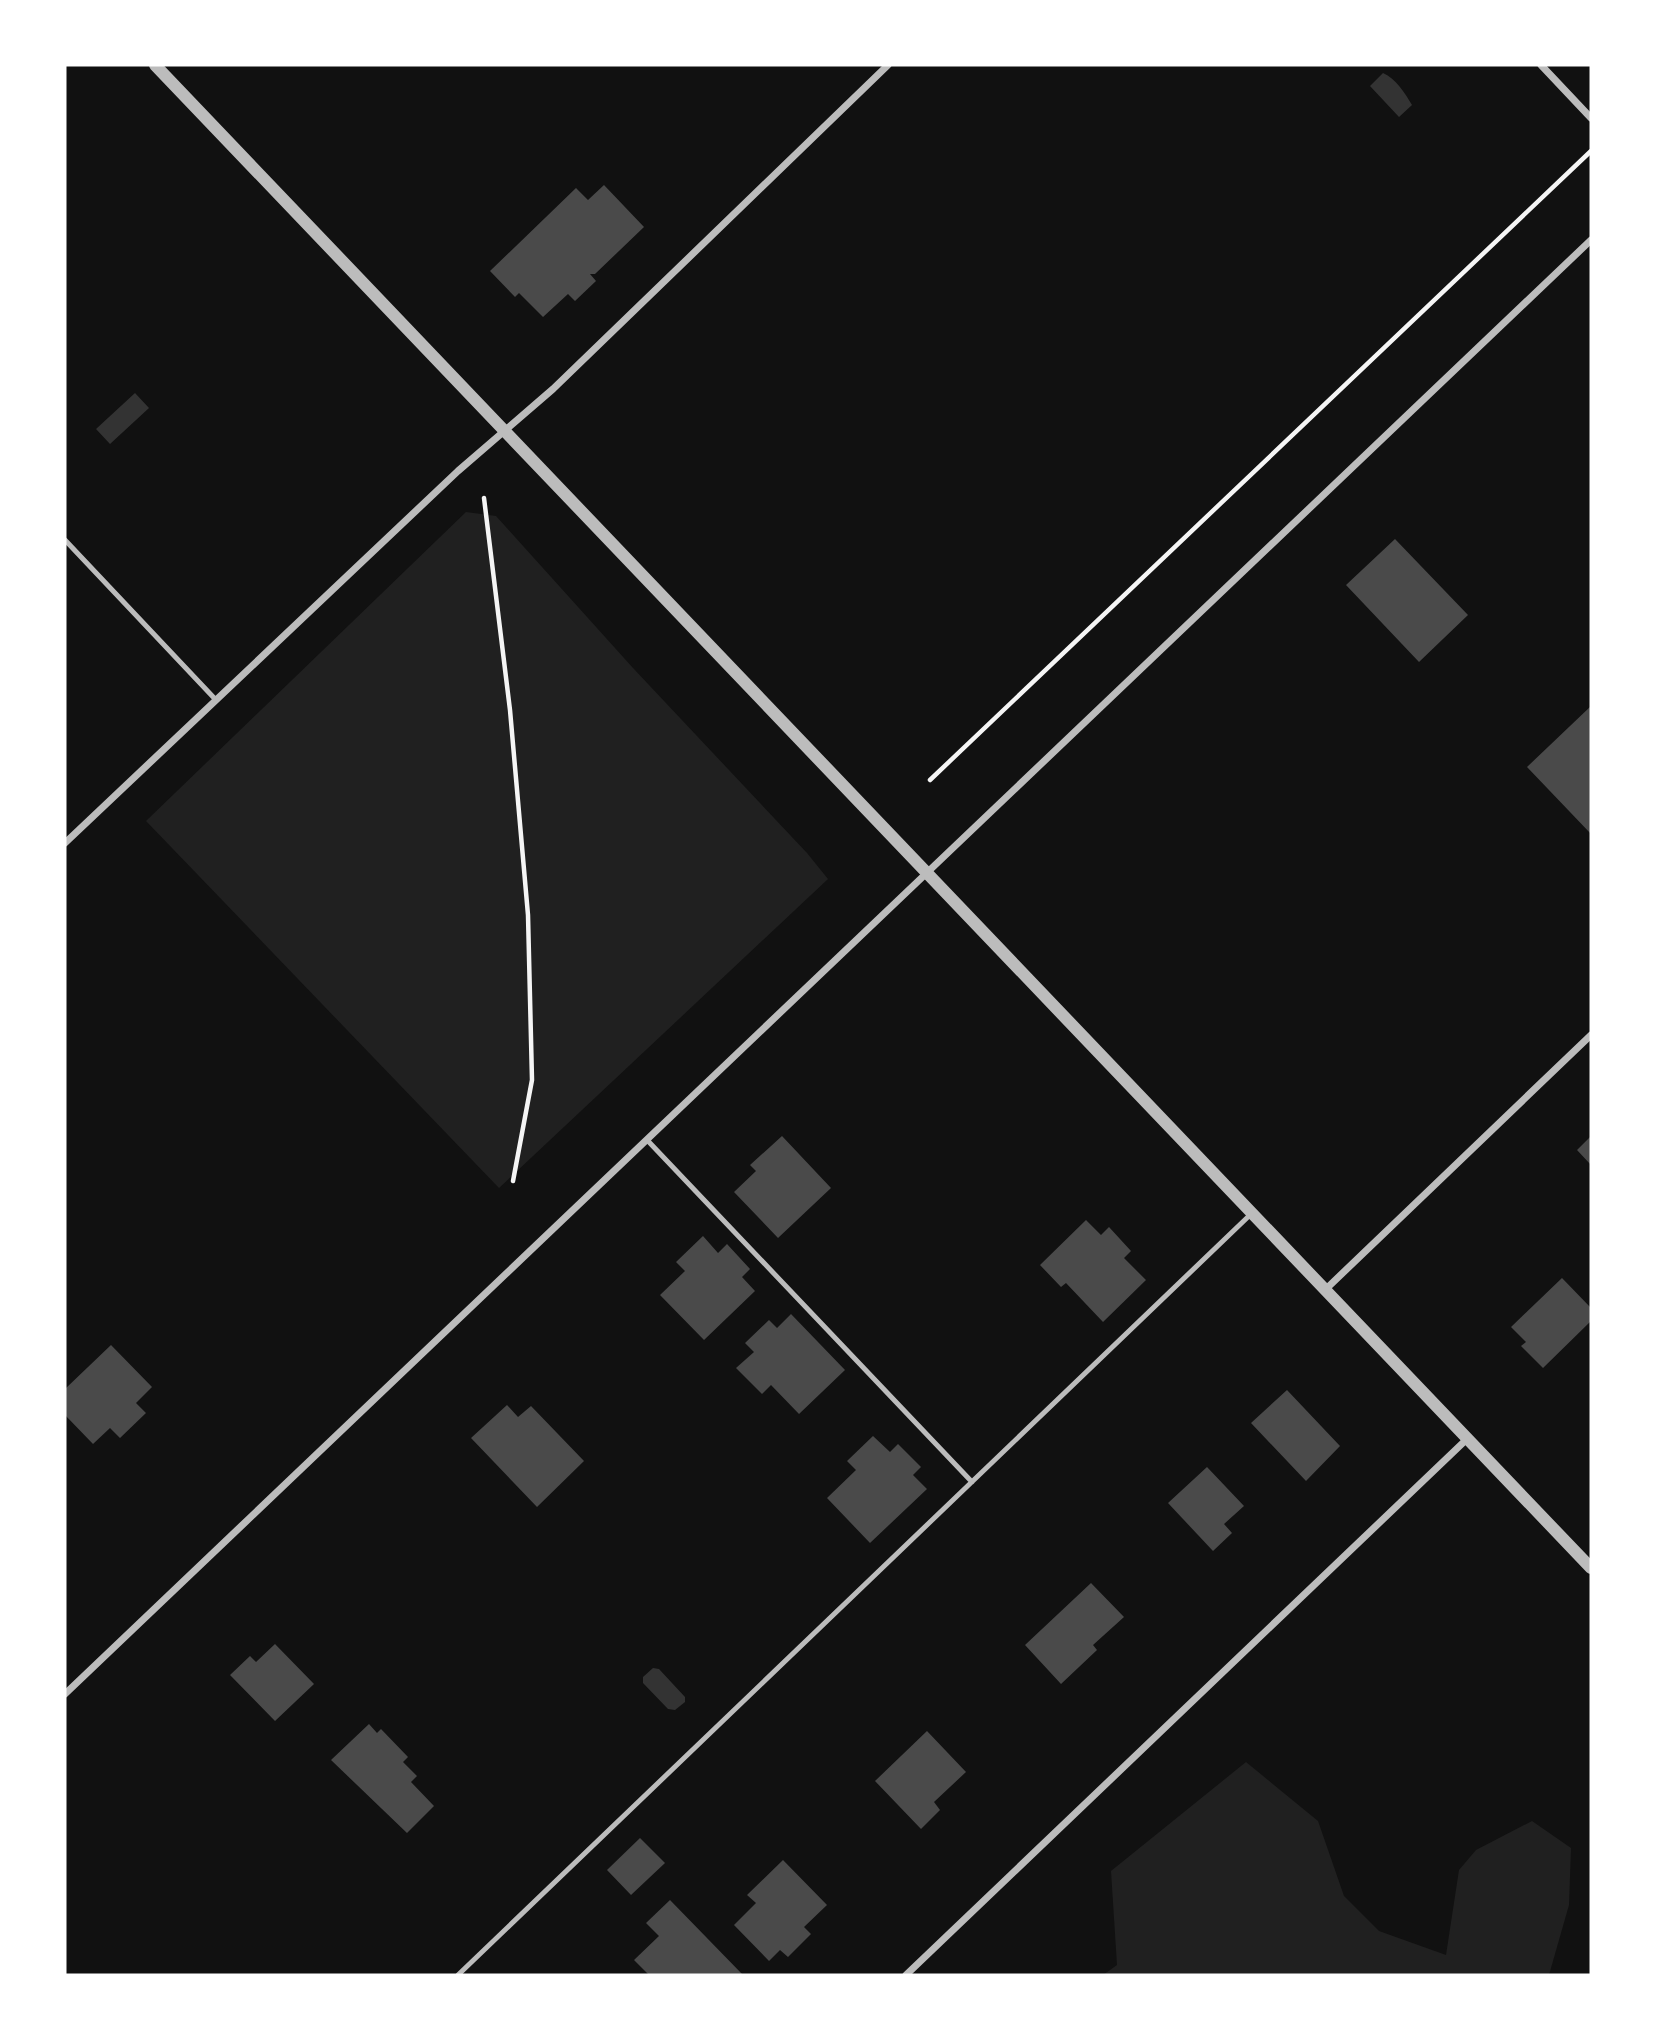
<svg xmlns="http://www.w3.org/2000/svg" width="1656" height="2040" font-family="Quicksand,sans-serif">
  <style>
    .green { fill: #202020 }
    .water { fill: #333 }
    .building { fill: #4a4a4a }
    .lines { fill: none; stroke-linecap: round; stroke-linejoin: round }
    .path { stroke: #f5f5f5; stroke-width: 4.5 }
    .service { stroke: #bcbcbc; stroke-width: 5 }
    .minor { stroke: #bcbcbc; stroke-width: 7 }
    .tertiary { stroke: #bcbcbc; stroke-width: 12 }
  </style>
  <rect width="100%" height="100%" fill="#111"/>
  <path class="green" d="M466,512l30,4 137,152 174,185 21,26 -329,309 -353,-367z
    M1246,1762l72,59 26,75 35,35 67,24 13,-85 17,-20 56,-29 39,27 -2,57 -20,70h-446l14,-10 -6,-94z"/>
  <path class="water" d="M1383,73c13,6 22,20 29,32l-13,12 -29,-31z
    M135,393l14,15 -39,36 -14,-15z
    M653,1668l6,1 26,28v5l-10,8 -7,-1 -25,-26v-6z"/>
  <path class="building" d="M604,185l40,42 -49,47h-5l6,7 -21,20 -7,-7 -25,23 -24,-24 -4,4 -25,-26 86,-83 12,12z
    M1395,539l73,76 -49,47 -73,-77z
    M1591,706v128l-64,-67z
    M782,1136l49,52 -53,50 -44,-46 22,-21 -6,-6z
    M1591,1136v29l-14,-15z
    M1086,1220l15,15 8,-8 22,24 -7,7 22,22 -43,42 -37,-39 -5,4 -21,-22z
    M703,1236l15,17 9,-9 23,25 -8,8 13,14 -51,49 -44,-45 25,-24 -9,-9z
    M1562,1278l29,30v13l-48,47 -22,-22 5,-4 -15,-15z
    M791,1314l54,56 -46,44 -28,-29 -9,9 -26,-26 18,-16 -9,-9 24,-23 8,8z
    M111,1345l41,42 -16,16 10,10 -26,25 -10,-10 -17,16 -28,-29v-26z
    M1287,1390l53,56 -34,35 -55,-58z
    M507,1405l11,12 13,-11 53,55 -47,46 -66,-69z
    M873,1436l17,16 8,-8 23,23 -8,8 14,14 -57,54 -43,-45 29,-28 -9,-9z
    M1207,1467l37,39 -20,18 8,9 -19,18 -45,-48z
    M1091,1583l33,34 -31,28 4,5 -36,34 -36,-39z
    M275,1644l39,40 -39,37 -45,-46 20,-19 6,6z
    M369,1724l8,9 4,-4 27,28 -5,5 14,14 -6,6 23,24 -27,27 -76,-73z
    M927,1731l39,41 -32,30 6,8 -19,19 -46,-48z
    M640,1838l25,25 -34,32 -24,-25z
    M783,1860l44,45 -23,22 7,7 -23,23 -8,-7 -11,11 -35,-36 22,-22 -9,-8z
    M670,1900l73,75h-94l-15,-15 25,-24 -13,-13z"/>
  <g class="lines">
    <path class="path" d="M484,498l26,212 18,205 4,165 -19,101
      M930,780l661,-629"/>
    <path class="service" d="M65,540l151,160
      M648,1141l324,341
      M458,1975l793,-761"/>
    <path class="minor" d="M1541,65l50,53
      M65,843l393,-372 95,-82 335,-324
      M1326,1289l265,-254
      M65,1694l1526,-1454
      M906,1975l562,-537"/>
    <path class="tertiary" d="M155,65l1436,1503"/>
  </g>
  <rect width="1656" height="2040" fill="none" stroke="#ffffff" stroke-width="133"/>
</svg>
